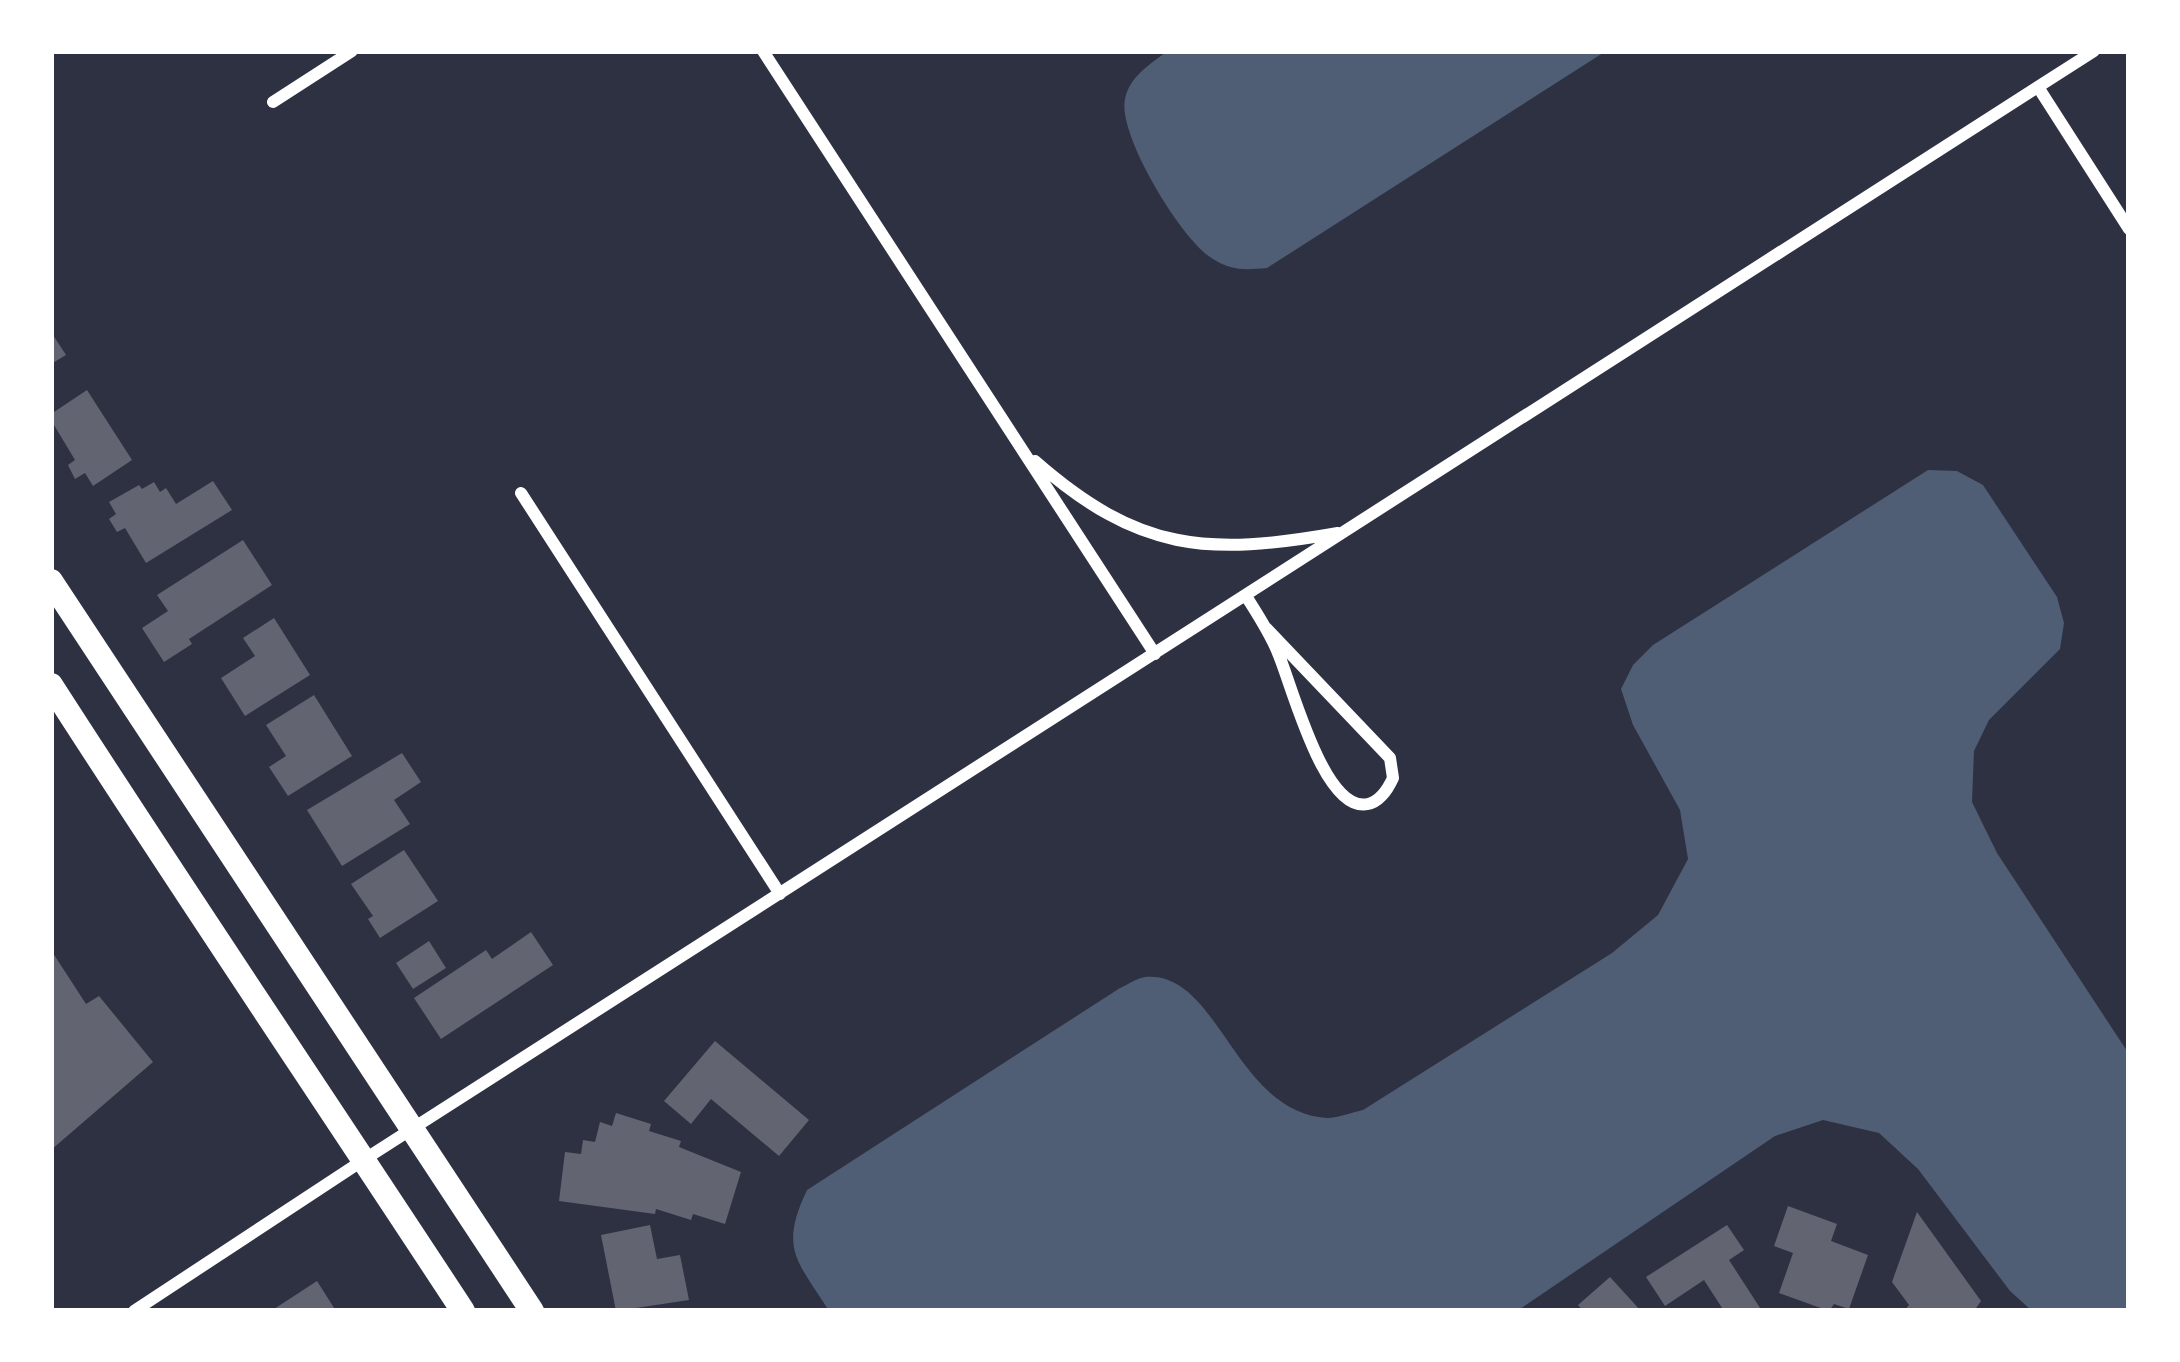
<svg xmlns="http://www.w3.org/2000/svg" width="2180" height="1362" font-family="'Fira Sans Condensed',sans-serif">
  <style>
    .water { fill: #4f5d75 }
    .building { fill: #626471 }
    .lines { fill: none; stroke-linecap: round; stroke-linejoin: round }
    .minor { stroke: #fff; stroke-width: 12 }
    .primary { stroke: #fff; stroke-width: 24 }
  </style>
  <rect width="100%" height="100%" fill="#2d3142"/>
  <path class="water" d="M1168,51h438l-339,217c-22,2 -35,3 -54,-9 -31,-18 -96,-125 -88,-160 4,-22 26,-36 43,-48z
    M1928,470l29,1 26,14 74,112 7,26 -4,26 -71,71 -15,31 -2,51 25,51 132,201v257h-97l-22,-20 -92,-122 -39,-36 -56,-13 -48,16 -258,175h-688c-32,-51 -50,-62 -22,-121l313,-202c7,-3 17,-10 25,-11 74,-7 89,135 182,141 11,0 26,-6 36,-8l249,-157 46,-38 30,-56 -8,-49 -47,-85 -12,-36 12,-24 20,-20z"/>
  <path class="building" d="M51,332l15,23 -15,9z
    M87,390l45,70 -39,26 -8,-13 -10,6 -7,-14 7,-5 -24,-40v-6z
    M213,481l19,29 -86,53 -21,-35 -8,4 -8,-13 7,-5 -7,-12 30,-17 3,4 12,-7 6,10 6,-4 10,16z
    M243,540l29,45 -83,54 3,5 -28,18 -22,-34 26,-17 -11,-16z
    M274,618l36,57 -65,41 -24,-38 34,-22 -12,-18z
    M314,695l38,61 -64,40 -19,-29 17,-11 -20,-31z
    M402,753l19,29 -27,18 16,24 -68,42 -35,-56z
    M404,850l34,51 -58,37 -12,-19 5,-3 -22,-32z
    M531,932l22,33 -112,74 -27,-41 72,-48 6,9z
    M429,941l17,27 -33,21 -17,-26z
    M51,950l35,54 13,-8 54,66 -102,88z
    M715,1041l94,79 -30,36 -68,-57 -20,25 -27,-23z
    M616,1113l35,11 -2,7 32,10 -2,6 62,25 -16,52 -32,-10 -2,6 -35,-11 -1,5 -96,-13 6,-49 16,2 2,-14 12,2 5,-20 12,4z
    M1788,1206l49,18 -6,17 37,14 -19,54 -15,-5 -5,7 -50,-18 14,-40 -19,-7z
    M1917,1212l64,89 -7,10h-70l5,-6 -17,-23z
    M650,1225l7,34 23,-4 9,45 -73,11 -15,-76z
    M1727,1225l17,25 -15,10 33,51h-38l-20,-31 -39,26 -19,-29z
    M1610,1277l31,34h-58l-5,-6z
    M317,1281l19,30h-65z"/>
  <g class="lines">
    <path class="minor" d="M763,51l392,603
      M2038,87l91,142
      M273,102l79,-51
      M1035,461c104,91 172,95 303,72
      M521,493l259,401
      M1246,596c12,19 24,37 32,57 14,32 46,161 90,151 13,-3 20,-15 25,-26l-3,-20 -124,-130
      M134,1311l231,-152 1729,-1108"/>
    <path class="primary" d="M51,581l481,730
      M51,685c135,210 275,417 412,626"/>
  </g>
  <rect width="2180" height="1362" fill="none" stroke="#ffffff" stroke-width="108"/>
</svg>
